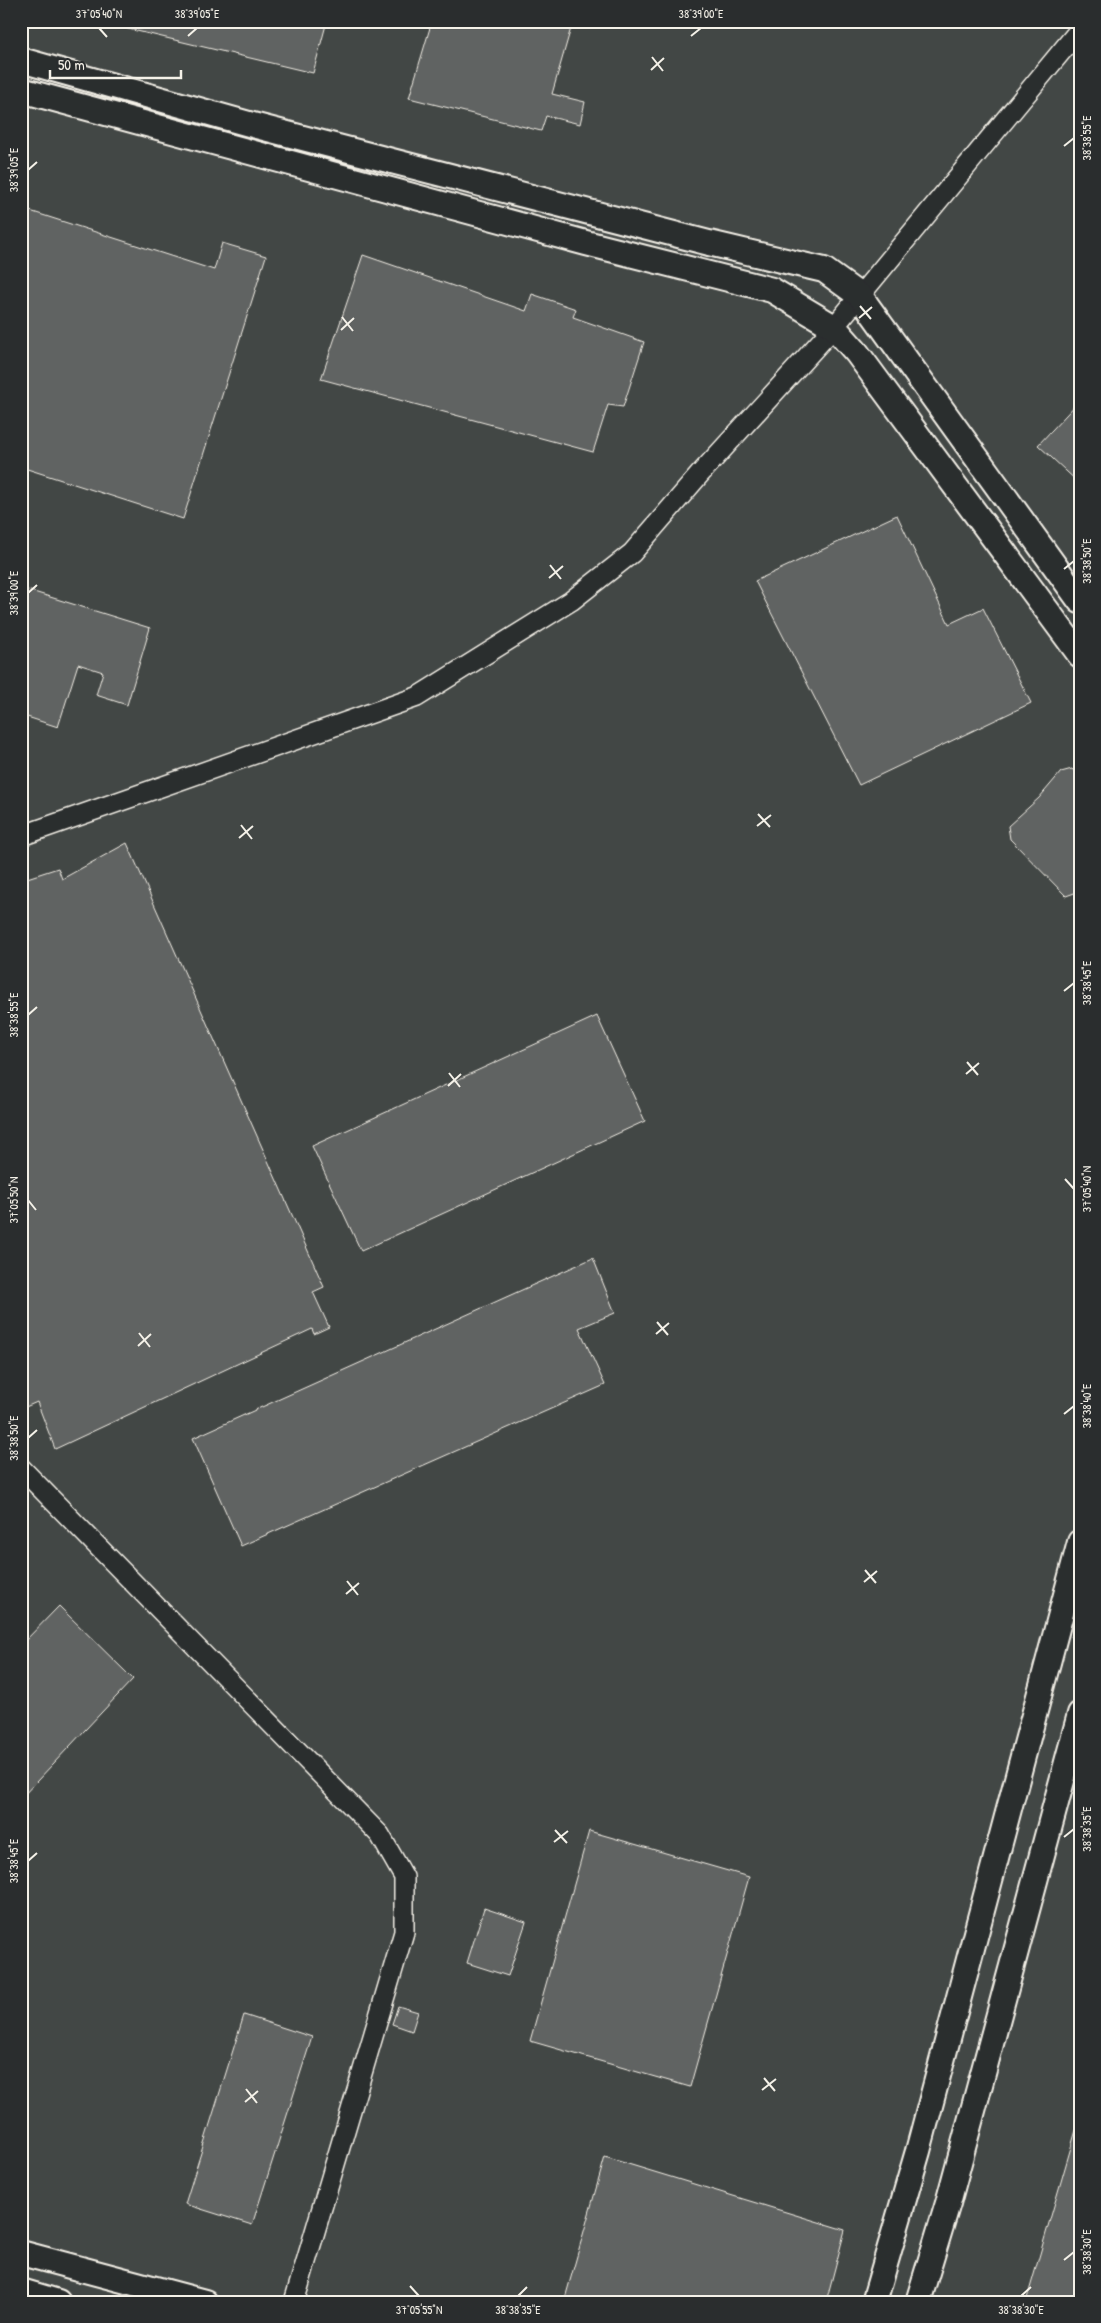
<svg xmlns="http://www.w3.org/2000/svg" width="1101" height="2323" font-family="'Patrick Hand',sans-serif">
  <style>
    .built { fill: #434645 }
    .building { fill: #616362; stroke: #f4f1e8 }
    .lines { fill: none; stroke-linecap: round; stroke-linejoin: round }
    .minor-casing { stroke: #f4f1e8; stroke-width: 22 }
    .tertiary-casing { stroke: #f4f1e8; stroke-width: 28 }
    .minor { stroke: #2a2d2e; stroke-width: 19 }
    .tertiary { stroke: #2a2d2e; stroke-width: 24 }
    .ticks { fill: none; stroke: #f4f1e8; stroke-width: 2 }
    .neatline { fill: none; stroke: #f4f1e8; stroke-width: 2 }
    .ticks-label { font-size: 12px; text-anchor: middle; fill: #f4f1e8 }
  </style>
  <rect width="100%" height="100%" fill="#363939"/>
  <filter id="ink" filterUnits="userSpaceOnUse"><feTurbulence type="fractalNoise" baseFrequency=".02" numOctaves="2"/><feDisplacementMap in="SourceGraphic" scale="10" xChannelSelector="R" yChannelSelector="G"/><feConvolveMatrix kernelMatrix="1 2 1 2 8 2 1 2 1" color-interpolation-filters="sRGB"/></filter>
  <g filter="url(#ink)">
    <path class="built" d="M21,21h1059v2281h-1059z"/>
    <path class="building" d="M121,21h206l-14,52 -193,-46z
      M432,21h141l-21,73 33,8 -5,22 -34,-8 -5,15 -132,-33z
      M30,211l184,59 8,-27 44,13 -83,263 -162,-52v-228z
      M363,255l163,56 6,-17 44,15 -3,8 71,25 -21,65 -15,-2 -15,47 -272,-73z
      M1080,400v84l-42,-39z
      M897,515l52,109 34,-16 48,95 -172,82 -104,-204z
      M21,588l129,40 -23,77 -31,-10 7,-23 -25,-8 -20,63 -37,-12z
      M1072,769l8,8v114l-14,5 -56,-57 -2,-13 31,-28 22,-26z
      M127,843l197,444 -11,5 16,35 -15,7 -2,-5 -257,120 -18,-47 -16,7v-529l37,-12 4,11z
      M597,1016l48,105 -284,130 -49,-105z
      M593,1258l22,55 -36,15 26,57 -364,161 -48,-108z
      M59,1606l74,73 -112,119v-153z
      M589,1831l160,46 -59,210 -160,-46z
      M484,1908l42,14 -18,54 -41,-13z
      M398,2006l20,6 -6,19 -20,-7z
      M244,2015l68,22 -60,188 -67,-21z
      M1076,2130l4,1v171h-54z
      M605,2157l240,73 -19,72h-262z"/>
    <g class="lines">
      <g class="minor-casing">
        <path id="minor" d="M21,836l396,-139 154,-96 61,-48 68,-79 134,-147 246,-298
          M21,1468l359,367 24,42v55l-110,370"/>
      </g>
      <g class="tertiary-casing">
        <path id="tertiary" d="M21,60l228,64 460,119 115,27 36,26 220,305
          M21,90l565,153 186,47 62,37 23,26 223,302
          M21,2253l184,49
          M21,2291l37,11
          M874,2302l44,-151 162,-609
          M918,2302l30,-99 132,-489"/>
      </g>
      <use href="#minor" class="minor"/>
      <use href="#tertiary" class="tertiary"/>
    </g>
  </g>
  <path class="ticks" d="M99,28l8,9M188,36l9,-8M691,36l10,-8M652,57l11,14M651,70l13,-12M1064,146l10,-8M28,170l9,-8M860,306l11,13M342,317l11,14M859,318l13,-11M341,330l13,-12M550,565l11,14M1064,569l10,-8M549,578l14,-12M28,593l9,-8M758,814l12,13M241,825l11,14M757,826l14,-11M239,838l14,-12M1064,991l10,-8M28,1015l9,-8M967,1062l11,13M449,1073l11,14M966,1074l13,-11M448,1086l13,-12M1065,1179l9,10M28,1200l8,10M657,1322l11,13M139,1333l11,14M656,1334l13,-11M138,1346l13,-12M1064,1414l10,-8M28,1438l9,-8M865,1570l11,13M347,1581l11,14M864,1582l13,-11M346,1594l13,-11M555,1830l12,13M1064,1837l10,-8M554,1842l14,-11M28,1861l9,-8M764,2078l11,13M246,2089l11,14M762,2090l14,-11M245,2102l13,-11M1064,2260l10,-8M410,2286l9,10M518,2296l9,-9M1021,2296l10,-9"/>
  <rect width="1101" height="2323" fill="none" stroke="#2a2d2e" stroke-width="55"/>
  <path d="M50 70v8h131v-8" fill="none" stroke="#f4f1e8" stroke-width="2.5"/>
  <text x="58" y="70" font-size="15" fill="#f4f1e8" stroke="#2a2d2e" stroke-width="4" paint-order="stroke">50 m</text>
  <rect x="28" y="28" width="1046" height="2268" class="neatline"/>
  <g class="ticks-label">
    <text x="99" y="18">37°05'40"N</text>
    <text x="197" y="18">38°39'05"E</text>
    <text x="701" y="18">38°39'00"E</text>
    <text transform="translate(1087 138) rotate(-90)" y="4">38°38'55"E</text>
    <text transform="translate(14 170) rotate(-90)" y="4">38°39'05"E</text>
    <text transform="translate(1087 561) rotate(-90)" y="4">38°38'50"E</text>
    <text transform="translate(14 593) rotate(-90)" y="4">38°39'00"E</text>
    <text transform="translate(1087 983) rotate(-90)" y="4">38°38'45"E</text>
    <text transform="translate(14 1015) rotate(-90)" y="4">38°38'55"E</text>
    <text transform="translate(1087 1189) rotate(-90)" y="4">37°05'40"N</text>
    <text transform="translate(14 1200) rotate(-90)" y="4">37°05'50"N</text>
    <text transform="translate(1087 1406) rotate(-90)" y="4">38°38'40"E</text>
    <text transform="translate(14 1438) rotate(-90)" y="4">38°38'50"E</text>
    <text transform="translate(1087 1829) rotate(-90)" y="4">38°38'35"E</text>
    <text transform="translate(14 1861) rotate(-90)" y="4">38°38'45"E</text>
    <text transform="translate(1087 2252) rotate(-90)" y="4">38°38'30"E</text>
    <text x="419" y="2314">37°05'55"N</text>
    <text x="518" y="2314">38°38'35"E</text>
    <text x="1021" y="2314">38°38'30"E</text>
  </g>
</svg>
